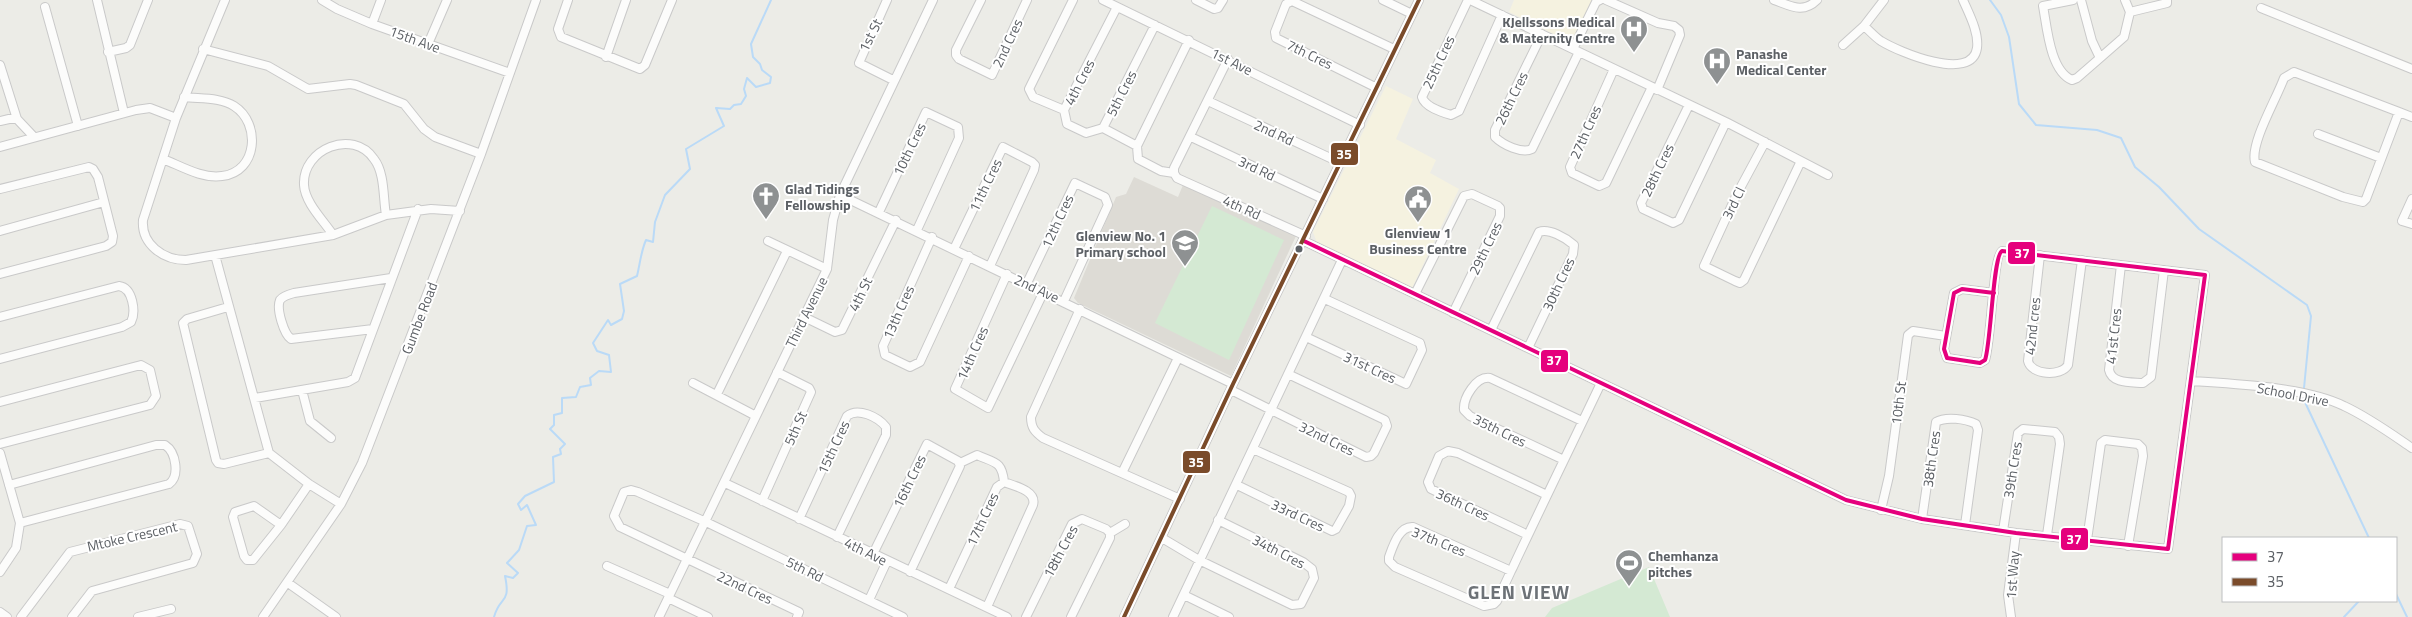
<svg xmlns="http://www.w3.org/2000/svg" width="2412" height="617" font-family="'Titillium Web',sans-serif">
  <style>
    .commercial { fill: #f5f2e0 }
    .education { fill: #dddbd5 }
    .green { fill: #d4e9d3 }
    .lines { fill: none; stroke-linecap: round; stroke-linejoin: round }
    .stream { stroke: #badaf7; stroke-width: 2 }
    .minor-casing { stroke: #c9c9c9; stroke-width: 10 }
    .minor { stroke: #fcfcfb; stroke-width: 8 }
    .bus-1-casing { stroke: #fff; stroke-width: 8 }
    .bus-2-casing { stroke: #fff; stroke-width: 8 }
    .bus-1 { stroke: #e5007d; stroke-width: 4 }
    .bus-2 { stroke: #7a4b2a; stroke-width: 4 }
    .bus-dot { fill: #5c6065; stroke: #fff; stroke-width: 2 }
    .labels { text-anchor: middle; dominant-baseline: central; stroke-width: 4; stroke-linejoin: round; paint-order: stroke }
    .poi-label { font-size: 14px; font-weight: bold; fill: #5c6065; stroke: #fff; text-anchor: start }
    .street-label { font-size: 14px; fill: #5c6065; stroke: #fff }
    .district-label { font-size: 19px; font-weight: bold; letter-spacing: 1px; fill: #6d7277; stroke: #fff }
    .line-badge { stroke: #fff; stroke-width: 2 }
    .badge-label { font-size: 14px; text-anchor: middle; font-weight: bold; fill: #fff }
  </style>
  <rect width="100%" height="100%" fill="#ecece7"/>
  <path class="commercial" d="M1514,0h79l-19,44 -65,-32z
    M1386,86l27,13 -17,40 40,21 -6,13 29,16 -47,99 -95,-45 -4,-11z"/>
  <path class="education" d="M1134,177l44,20 5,-12 113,51 -65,140 -153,-73 -4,-5 42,-101 10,-3z"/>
  <path class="green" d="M1212,206l72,34 -55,120 -74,-37z
    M1649,567l21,50h-125l7,-9z"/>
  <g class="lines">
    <path class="stream" d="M1990,0l11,15 8,22 10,67 17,21 61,5 24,8 14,29 24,20 40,42 108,76 4,11 -7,72
      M2303,398l66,140
      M2396,594l11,23
      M494,617c6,-22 17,-12 11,-41l8,2 5,-5 -11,-10 12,-13 8,-24 9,-1 -9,-20 -6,5 -3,-6 7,-8 29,-14 -1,-25 8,-3 -1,-5 5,-5 -15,-15 4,-4v-10l8,-2v-15l14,-1 4,-10 11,-2 -1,-7 9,-7 12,1 -2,-17 -12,-4 -4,-8 15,-23 3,5 11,-6 2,-8 -4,-27 17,-8c3,-12 4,-25 9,-36l7,2 2,-20 10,-27 25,-26 -4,-20 38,-23 -8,-18 14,1 4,-4 7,-1 5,-8 -2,-7 3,-11 9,9 14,-4 1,-6 -9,-7 -2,-6 -7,-7 -2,-13 20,-44
      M2344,617l15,-16"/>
    <g class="minor-casing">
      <path id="minor" d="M97,0l27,113
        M225,0l-49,118 -33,102c-2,24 20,40 43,40l147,-25 53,-20 45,-6 29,2
        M322,0l15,9 35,15 138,49
        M568,0l-10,29 3,8 79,32 5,-4 27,-65
        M887,0l-28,63 34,17
        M981,0l-25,50v5l3,4 33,16 35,-75
        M1073,0l-44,89 4,8 31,13 53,-103
        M1103,0l257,125
        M1196,0l18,9 4,-1 5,-8
        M1383,0l29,14
        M1468,0l-46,97c3,10 19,15 29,18l8,-4 43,-96
        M1470,0l256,122 102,53
        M1606,0l52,23 16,3 5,4 1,5 -23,55
        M1774,0c17,6 29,14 43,0
        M2073,0l-30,6c4,21 7,65 29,74l5,-2 23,-20
        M2081,0l11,41 8,17 24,-21 6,-25
        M2125,0l5,12 37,-9v-3
        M45,7l33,119
        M2261,8l151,61
        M372,24l9,-24
        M1155,25l-52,103 34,18 52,-106
        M1864,26c6,5 11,11 17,15 18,11 91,42 96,7 2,-16 -8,-34 -14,-48
        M1542,34l-47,96v7c8,8 27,17 37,12l47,-97
        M428,44l19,-44
        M1843,45l21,-19 20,-26
        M203,49l65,17 40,23 42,-5 6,1 48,19 20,25 11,8 46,17
        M1573,49l23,-47 4,-2
        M108,52l18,-4 4,-3 18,-45
        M606,57l20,-57
        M1228,59l-54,109v5l3,5 129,58
        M0,65l17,54
        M1614,69l-44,98 2,6 27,13 7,-3 46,-96
        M1377,88l-101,-50 -1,-6 11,-28 6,-3 102,48
        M1208,101l133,62
        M1689,105l-48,98 2,6 30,14 6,-3 47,-98
        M1064,110l3,14 19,9 17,-5
        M2399,112l-33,87 -3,3 -20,-5 -88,-35c-5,-19 22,-64 29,-84l10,-6 105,40 13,5
        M0,121l9,-2h8l17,18
        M2318,134l63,24
        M1191,137l132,62
        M1765,142l-28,52 -33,72 31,15 5,2 4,-3 57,-119
        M1137,146l1,13 23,12 13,2
        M0,147l136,-37 14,-2 26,10
        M163,159c18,7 39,20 59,17 36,-4 39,-53 12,-70 -14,-9 -34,-7 -50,-9
        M0,189l89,-22 4,2 5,8 15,59 -1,6 -6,4 -106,28
        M840,195l393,189
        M2412,199l-10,22 10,3
        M879,212l47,-100 32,15 1,11 -42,92
        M0,231l104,-29
        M333,235c-9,-14 -28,-32 -29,-50 -2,-36 49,-57 70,-26 11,14 9,39 12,56
        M932,237l-49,109 2,9 25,12 10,-5 49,-106
        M768,241l59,28
        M1304,241l542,259 76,19 94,14 152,16 37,-274 -203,-24c-9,4 -11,93 -17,109l-5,3 -33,-5 -3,-9 10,-56 8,-4 32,4
        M954,249l49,-102 29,15 3,3 -1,5 -44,96
        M215,255l54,198 40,31 32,20
        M2040,255l-12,106c3,14 33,16 40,4l14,-105
        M2121,265l-12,105c3,14 22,12 34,13l8,-6 13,-107
        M1007,274l-52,115 33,19 56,-117
        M1027,283l48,-100 30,14 3,8 -44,96
        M1415,294l49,-98 8,-2 26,12 2,2v8l-47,97
        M228,307l-41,12 -4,4 33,137 2,3 6,1 45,-11
        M1080,309l-49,108c0,11 4,15 12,21l137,61
        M0,317l119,-31c14,2 17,26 12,36l-9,5 -122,32
        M804,317l31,15 7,-2 54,-110
        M373,329l-82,10c-7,-5 -15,-30 -11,-39 3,-4 10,-6 14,-7l97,-15
        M1491,330l48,-98c10,-4 27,6 35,13l-1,9 -45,94
        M1306,337l100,47 16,-34 -2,-7 -95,-44
        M2191,381c43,3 115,6 153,25 24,11 46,27 68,42
        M693,383l63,33
        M302,390l8,31 21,17
        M1231,390l135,67 5,-1 3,-3 13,-27 -2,-6 -97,-46
        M717,394l70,-143
        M255,398l93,-16 7,-4 63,-169
        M0,402l141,-37 9,5 6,26 -6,9 -150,39
        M0,453l20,70 -4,25 -16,24
        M1564,460l-94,-44 -6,-6c-1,-12 12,-34 26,-32l92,43
        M960,463l17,-8c18,8 25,6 27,27
        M1122,473l56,-115
        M725,483l282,134
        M9,485l147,-40h9c11,7 15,31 4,39l-149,39
        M1237,485l95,46 4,-2 13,-23 2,-10 -2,-4 -96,-43
        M762,501l49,-109 -2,-4 -32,-16
        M1881,510l8,-34 19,-141 5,-4 33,5
        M799,519l48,-103c11,-9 31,1 39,11v8l-49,102
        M1922,519l14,-97c10,-6 30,-3 40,2l2,6 -13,95
        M281,525l-27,-19 -19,6 -2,5 11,39 3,4h6l28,-35 28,-41
        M2003,531l15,-98 5,-4 32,3 4,5 1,7 -13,91
        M1110,533l15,-9
        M1528,535l-97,-46 -3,-7 11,-26 9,-5 10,2 89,42
        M1162,538l37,22 93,45 9,-1 13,-26 -2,-9 -9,-7 -85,-42
        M2087,540l14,-97 4,-3 33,4 4,4 1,8 -15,90
        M873,554l54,-110 31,17 2,5 -50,106
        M607,566l63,28
        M1511,571l-98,-44c-14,-1 -20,19 -24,30v4l6,6 89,39 10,-2 3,-3 14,-30 2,-4c29,-62 59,-123 88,-184
        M288,583l48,34
        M949,589l48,-102 7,-5c11,4 33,9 29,23l-46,102
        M1184,595l45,22
        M668,598l40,19
        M869,600l18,-39
        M0,612l7,5
        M21,617l49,-65 110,-28 8,2 9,28 -4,9 -101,28 -20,26
        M138,617l33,-8
        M263,617l78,-113 21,-41 119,-309 55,-154
        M659,617l168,-348 6,-49 7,-25 93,-195
        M797,617l2,-5 -179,-85 -6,-11 10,-24 7,-2 7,2 68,30 197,95
        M1026,617l46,-93 10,-5 24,10 4,4
        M1071,617l39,-79v-5
        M1124,617l109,-233 186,-384
        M1173,617l169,-357
        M2011,617l-3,-22 8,-62"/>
    </g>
    <use href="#minor" class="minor"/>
    <g class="bus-1-casing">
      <path id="bus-1" d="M1304,241l542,259 76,19 94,14 152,16 37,-274 -203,-24c-9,4 -11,93 -17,109l-5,3 -33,-5 -3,-9 10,-56 8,-4 32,4"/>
    </g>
    <g class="bus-2-casing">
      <path id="bus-2" d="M1124,617l109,-233 186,-384"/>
    </g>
    <use href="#bus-1" class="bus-1"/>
    <use href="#bus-2" class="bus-2"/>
  </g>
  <defs>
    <g id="hospital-pin" transform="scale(1.4375)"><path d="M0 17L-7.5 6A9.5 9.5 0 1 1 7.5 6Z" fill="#8e9192" stroke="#fff"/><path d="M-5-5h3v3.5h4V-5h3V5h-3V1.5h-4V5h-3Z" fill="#fff"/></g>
    <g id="church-pin" transform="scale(1.4375)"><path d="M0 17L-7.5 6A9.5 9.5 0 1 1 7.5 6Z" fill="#8e9192" stroke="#fff"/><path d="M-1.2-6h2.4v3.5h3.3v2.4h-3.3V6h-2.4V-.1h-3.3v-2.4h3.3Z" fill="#fff"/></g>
    <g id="civic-pin" transform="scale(1.4375)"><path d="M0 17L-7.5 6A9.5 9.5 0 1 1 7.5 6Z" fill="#8e9192" stroke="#fff"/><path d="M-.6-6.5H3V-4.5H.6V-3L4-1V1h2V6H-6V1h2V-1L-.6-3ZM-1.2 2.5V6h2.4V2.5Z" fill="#fff"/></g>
    <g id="school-pin" transform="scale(1.4375)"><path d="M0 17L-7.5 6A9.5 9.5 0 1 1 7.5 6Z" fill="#8e9192" stroke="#fff"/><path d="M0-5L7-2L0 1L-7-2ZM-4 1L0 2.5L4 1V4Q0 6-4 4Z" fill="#fff"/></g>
    <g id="stadium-pin" transform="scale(1.4375)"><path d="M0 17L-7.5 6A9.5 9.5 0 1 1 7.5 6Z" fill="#8e9192" stroke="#fff"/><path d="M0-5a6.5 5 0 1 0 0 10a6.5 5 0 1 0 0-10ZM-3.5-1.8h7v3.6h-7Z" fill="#fff"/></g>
  </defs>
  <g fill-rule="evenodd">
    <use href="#hospital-pin" x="1634" y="29"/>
    <use href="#hospital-pin" x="1717" y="61"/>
    <use href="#church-pin" x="766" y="196"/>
    <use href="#civic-pin" x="1418" y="199"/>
    <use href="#school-pin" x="1185" y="243"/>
    <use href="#stadium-pin" x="1629" y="563"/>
  </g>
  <circle class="bus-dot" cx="1299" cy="249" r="4.5"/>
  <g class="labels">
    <g class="poi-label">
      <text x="1615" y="21" text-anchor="end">KJellssons Medical<tspan x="1615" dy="16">&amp; Maternity Centre</tspan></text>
      <text x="1736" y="53">Panashe<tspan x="1736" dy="16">Medical Center</tspan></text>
      <text x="785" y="188">Glad Tidings<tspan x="785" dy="16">Fellowship</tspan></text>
      <text x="1418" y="232" text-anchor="middle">Glenview 1<tspan x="1418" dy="16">Business Centre</tspan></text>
      <text x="1166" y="235" text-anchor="end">Glenview No. 1<tspan x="1166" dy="16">Primary school</tspan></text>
      <text x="1648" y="555">Chemhanza<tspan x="1648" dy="16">pitches</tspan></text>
    </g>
    <g class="street-label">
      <text transform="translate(870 35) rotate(-64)">1st St</text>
      <text transform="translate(415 39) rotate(20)">15th Ave</text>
      <text transform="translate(1007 43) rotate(-65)">2nd Cres</text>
      <text transform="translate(1310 54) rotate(26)">7th Cres</text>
      <text transform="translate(1232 61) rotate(26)">1st Ave</text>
      <text transform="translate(1438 62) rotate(-65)">25th Cres</text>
      <text transform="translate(1079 82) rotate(-63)">4th Cres</text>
      <text transform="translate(1121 93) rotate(-63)">5th Cres</text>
      <text transform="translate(1511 98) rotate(-64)">26th Cres</text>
      <text transform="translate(1274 132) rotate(25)">2nd Rd</text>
      <text transform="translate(1585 132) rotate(-66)">27th Cres</text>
      <text transform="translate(909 149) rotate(-64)">10th Cres</text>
      <text transform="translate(1257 168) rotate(25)">3rd Rd</text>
      <text transform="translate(1657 170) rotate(-64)">28th Cres</text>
      <text transform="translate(985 185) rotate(-64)">11th Cres</text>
      <text transform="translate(1733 203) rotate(-64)">3rd Cl</text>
      <text transform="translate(1242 207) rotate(24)">4th Rd</text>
      <text transform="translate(1057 221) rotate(-65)">12th Cres</text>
      <text transform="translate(1485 248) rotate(-64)">29th Cres</text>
      <text transform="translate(1558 284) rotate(-65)">30th Cres</text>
      <text transform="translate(1037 288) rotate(25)">2nd Ave</text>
      <text transform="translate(860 294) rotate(-64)">4th St</text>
      <text transform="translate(806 312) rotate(-64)">Third Avenue</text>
      <text transform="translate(898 312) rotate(-66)">13th Cres</text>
      <text transform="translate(419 318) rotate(-69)">Gumbe Road</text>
      <text transform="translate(2032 326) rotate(-84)">42nd cres</text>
      <text transform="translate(2113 336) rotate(-84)">41st Cres</text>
      <text transform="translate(972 353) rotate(-66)">14th Cres</text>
      <text transform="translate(1370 367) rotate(25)">31st Cres</text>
      <text transform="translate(2293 394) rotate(11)">School Drive</text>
      <text transform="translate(1898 403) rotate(-83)">10th St</text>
      <text transform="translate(795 428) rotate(-66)">5th St</text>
      <text transform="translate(1500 430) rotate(26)">35th Cres</text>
      <text transform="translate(1327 438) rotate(26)">32nd Cres</text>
      <text transform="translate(833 447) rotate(-65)">15th Cres</text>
      <text transform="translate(1931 459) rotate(-82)">38th Cres</text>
      <text transform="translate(2012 470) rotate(-81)">39th Cres</text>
      <text transform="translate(909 481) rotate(-64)">16th Cres</text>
      <text transform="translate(1463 504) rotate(25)">36th Cres</text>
      <text transform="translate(1298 515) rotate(25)">33rd Cres</text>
      <text transform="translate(982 519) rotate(-65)">17th Cres</text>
      <text transform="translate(132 536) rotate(-13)">Mtoke Crescent</text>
      <text transform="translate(1439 541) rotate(22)">37th Cres</text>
      <text transform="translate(866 551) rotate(26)">4th Ave</text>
      <text transform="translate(1060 551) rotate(-62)">18th Cres</text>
      <text transform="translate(1279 551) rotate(27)">34th Cres</text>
      <text transform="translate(805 569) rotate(26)">5th Rd</text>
      <text transform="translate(2012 575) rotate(-86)">1st Way</text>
      <text transform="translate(745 587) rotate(25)">22nd Cres</text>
    </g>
    <g class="district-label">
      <text x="1519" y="591">GLEN VIEW</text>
    </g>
  </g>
  <g class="line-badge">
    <rect x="1330" y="142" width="29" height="24" rx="5" fill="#7a4b2a"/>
    <rect x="2007" y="241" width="29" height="24" rx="5" fill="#e5007d"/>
    <rect x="1540" y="349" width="29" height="24" rx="5" fill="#e5007d"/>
    <rect x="1182" y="450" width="29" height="24" rx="5" fill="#7a4b2a"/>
    <rect x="2060" y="527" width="29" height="24" rx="5" fill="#e5007d"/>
  </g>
  <g class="badge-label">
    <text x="1344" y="159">35</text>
    <text x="2022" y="258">37</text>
    <text x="1554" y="365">37</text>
    <text x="1196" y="467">35</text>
    <text x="2074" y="544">37</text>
  </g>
  <rect x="2222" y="537" width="175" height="65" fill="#ffffff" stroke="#bebfc1"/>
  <rect x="2232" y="553" width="25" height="8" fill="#e5007d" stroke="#bebfc1"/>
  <text x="2267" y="562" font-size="15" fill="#5c6065">37</text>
  <rect x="2232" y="578" width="25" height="8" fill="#7a4b2a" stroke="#bebfc1"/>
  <text x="2267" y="587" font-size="15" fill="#5c6065">35</text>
</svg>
